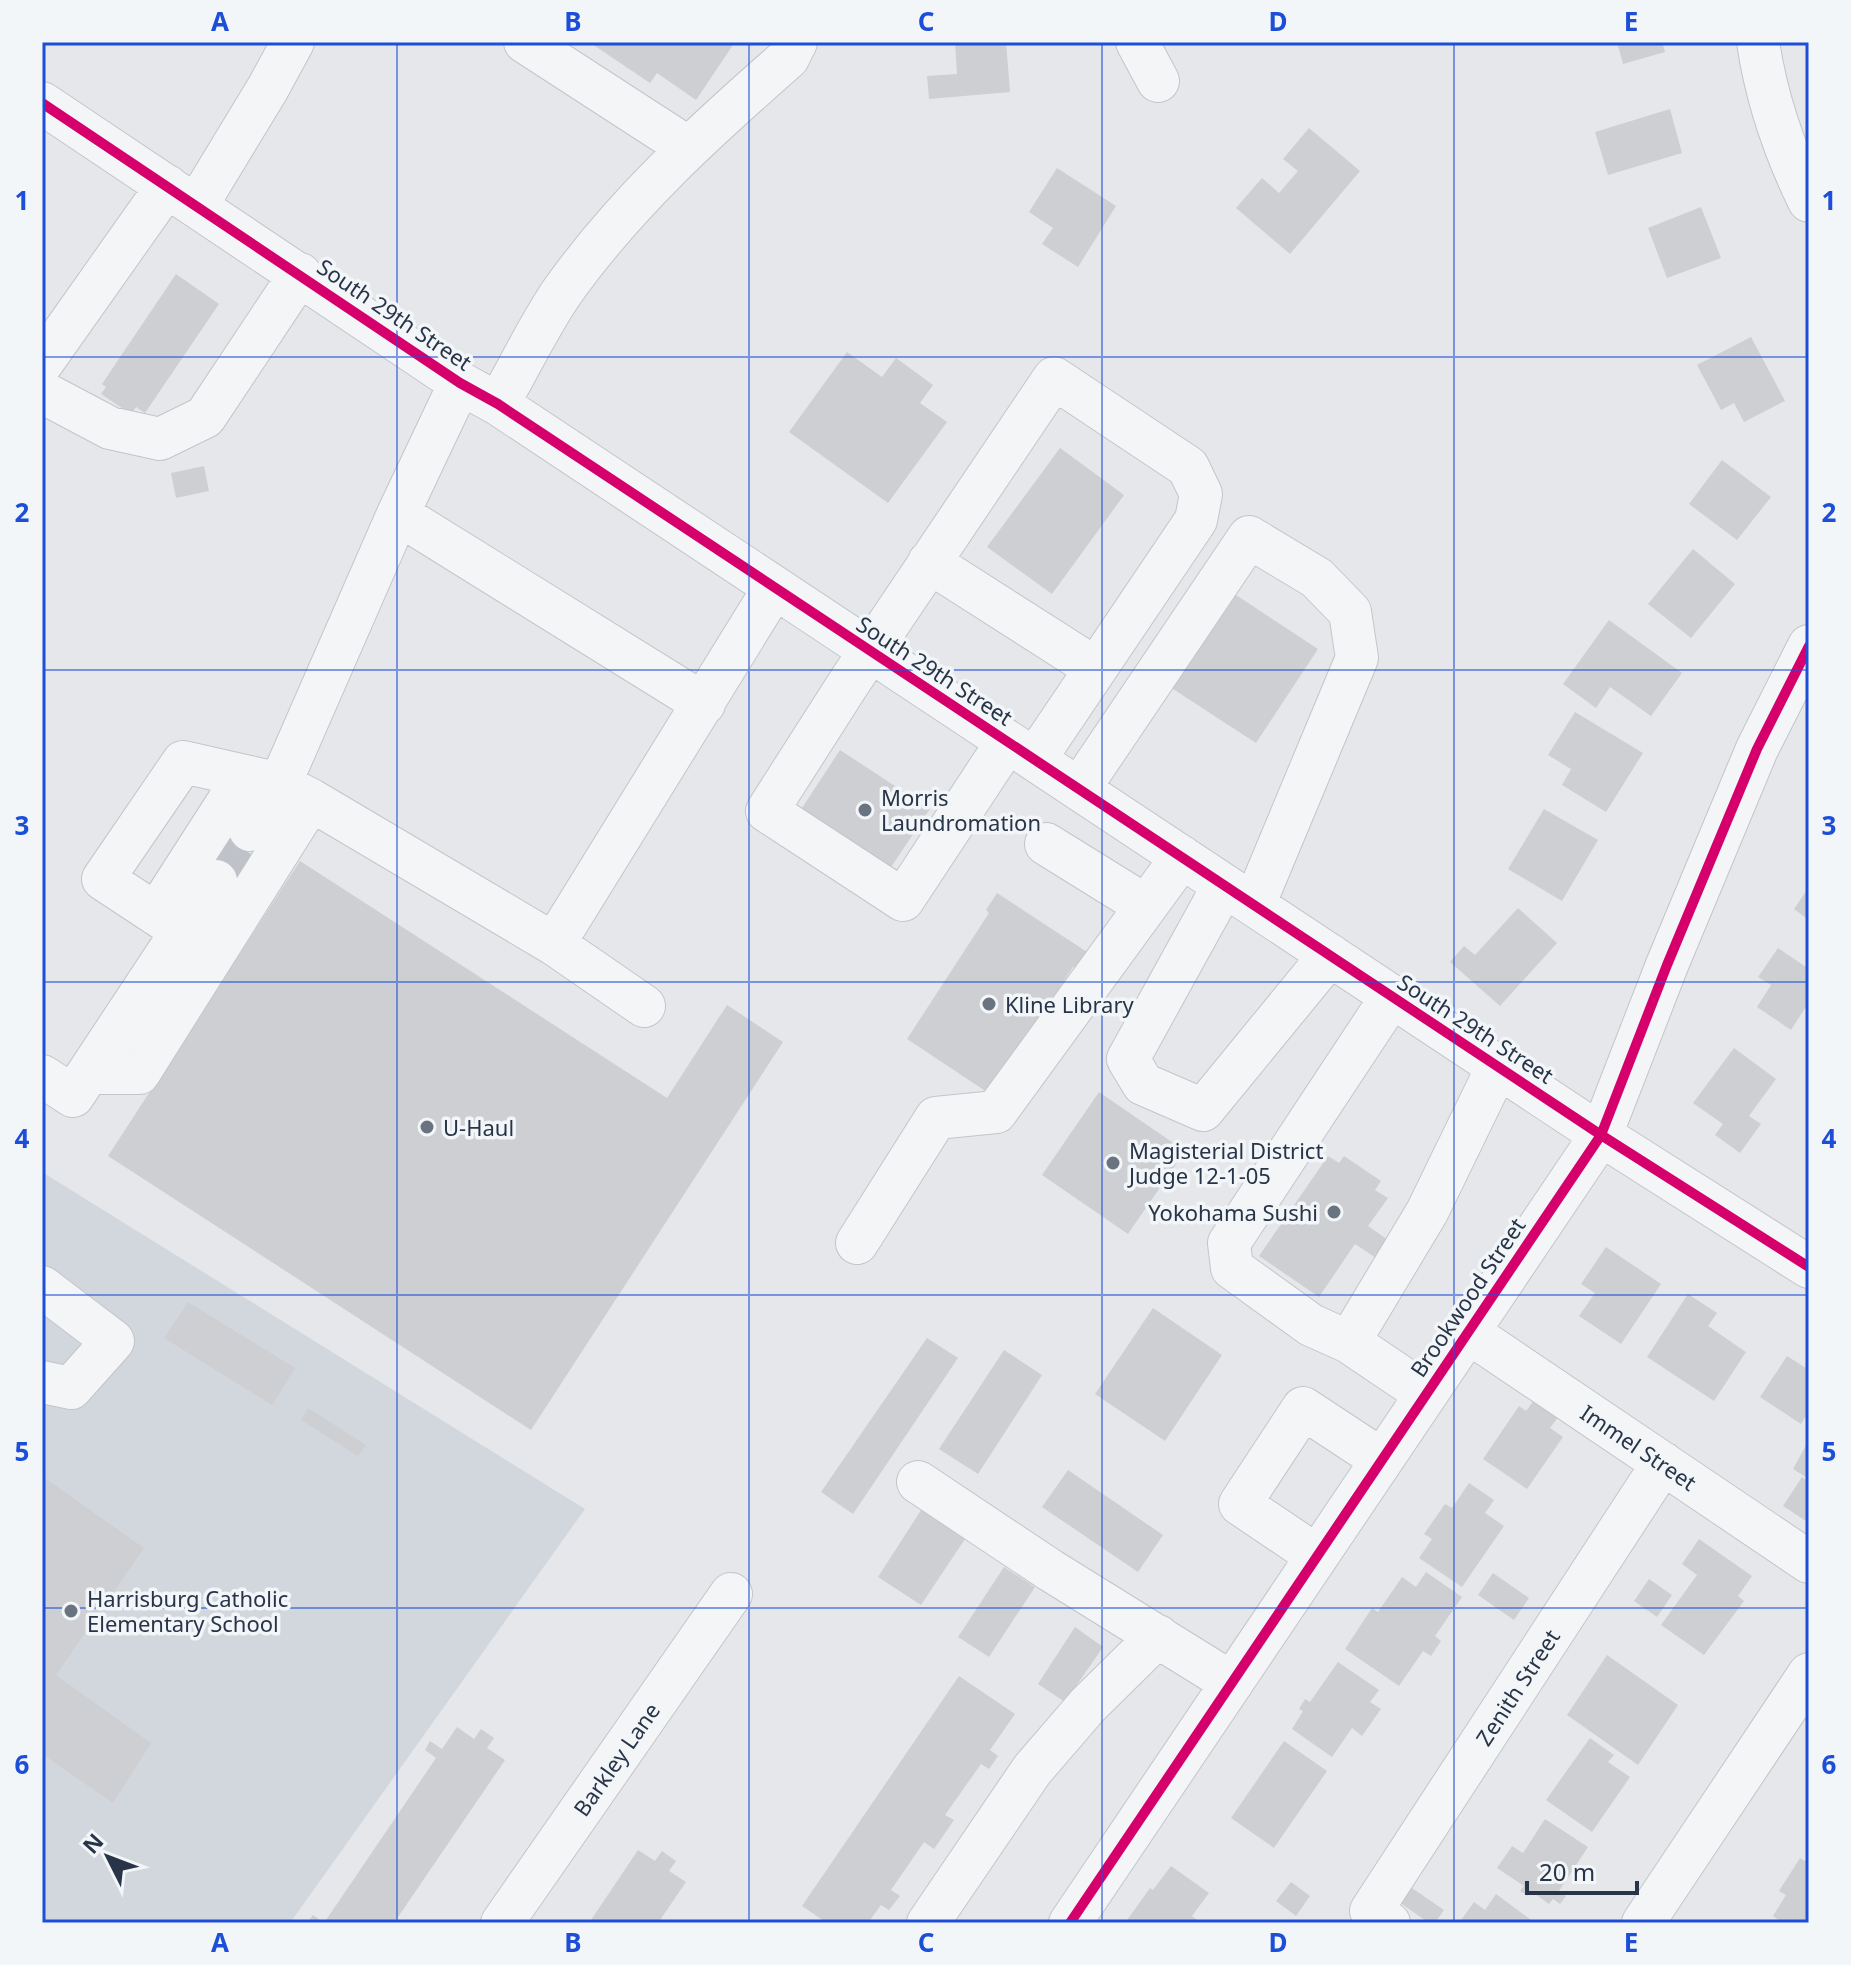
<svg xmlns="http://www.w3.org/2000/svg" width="1851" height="1965" font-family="'Noto Sans',sans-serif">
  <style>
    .built { fill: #d2d7de }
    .building { fill: #cdcfd3 }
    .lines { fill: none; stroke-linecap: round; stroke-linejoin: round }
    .minor-tunnel { stroke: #bfc3c9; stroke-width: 42; stroke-dasharray: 42 21; stroke-linecap: butt }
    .minor-casing { stroke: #c3c5c8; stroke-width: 44 }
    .minor { stroke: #f4f5f7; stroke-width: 42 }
    .cycleway-casing { stroke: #f3f6f9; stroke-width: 15 }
    .cycleway { stroke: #d6006c; stroke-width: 10 }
    .grid { fill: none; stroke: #1d4ed8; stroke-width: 2; stroke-opacity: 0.55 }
    .poi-dot { fill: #6a7380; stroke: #f3f6f9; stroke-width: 3 }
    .labels { text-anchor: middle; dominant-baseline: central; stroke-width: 7; stroke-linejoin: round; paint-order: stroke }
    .street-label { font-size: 22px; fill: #283447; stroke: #f3f6f9 }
    .poi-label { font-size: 22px; fill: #283447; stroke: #f3f6f9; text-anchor: start }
    .neatline { fill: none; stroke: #1d4ed8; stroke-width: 3 }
    .grid-label { font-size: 26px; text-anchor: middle; font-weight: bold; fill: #1d4ed8 }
  </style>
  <rect width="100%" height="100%" fill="#e5e7ea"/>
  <path class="built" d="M42,1172l543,337 -295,414h-248z"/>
  <path class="building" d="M589,42h146l-39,58 -39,-27 -7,10z
    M955,42h51l4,50 -81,7 -2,-23 30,-2z
    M1617,42h45l3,10 -42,12z
    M1670,109l12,44 -74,22 -13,-43z
    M1309,128l51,43 -70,83 -54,-46 26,-30 17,15 19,-22 -15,-12z
    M1057,168l59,38 -38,61 -36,-23 11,-16 -24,-16z
    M1701,207l20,51 -54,20 -19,-50z
    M176,274l43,30 -74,109 -9,-6 -5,7 -30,-20 5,-7 -4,-3z
    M1751,337l34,64 -41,21 -10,-19 -13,7 -24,-45z
    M847,352l35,25 14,-19 37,27 -13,18 27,19 -59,81 -99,-71z
    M1060,448l64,47 -72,99 -65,-47z
    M1722,460l49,37 -34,43 -48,-36z
    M204,466l5,25 -33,7 -5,-25z
    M1693,549l42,35 -44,54 -43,-34z
    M1233,593l85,56 -62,94 -86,-56z
    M1609,620l73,53 -31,43 -41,-29 -14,21 -33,-24z
    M1575,712l68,41 -37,59 -44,-27 9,-16 -23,-14z
    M840,750l90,59 -41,61 -89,-59z
    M1544,809l54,31 -36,61 -54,-32z
    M300,861l367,237 60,-93 56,37 -252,388 -423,-274z
    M1809,887v33l-15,-11z
    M997,893l90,59 -11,17 -3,-2 -83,127 -83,-55 82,-126 -3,-3z
    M1518,908l39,35 -57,63 -50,-44 14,-16 11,9z
    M1778,948l31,21v33l-18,28 -34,-23 14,-22 -13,-8z
    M1734,1048l42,31 -27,37 12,8 -21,29 -25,-18 8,-11 -30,-21z
    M1099,1092l86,59 -57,83 -86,-59z
    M1328,1156l11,7 5,-7 37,25 -6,9 13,8 -20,28 23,16 -12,18 -24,-16 -36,53 -60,-41z
    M1606,1247l55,37 -40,60 -42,-28 16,-23 -14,-9z
    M1688,1294l29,19 -9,13 38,26 -32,49 -67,-44z
    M188,1302l107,66 -23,37 -108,-67z
    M1153,1308l69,47 -57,86 -70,-47z
    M927,1338l31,20 -105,156 -32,-22z
    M1004,1350l38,25 -64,99 -39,-25z
    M1787,1356l22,14v41l-8,13 -41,-27z
    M1535,1399l24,17 -9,12 13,9 -36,52 -44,-30 36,-53 7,5z
    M308,1408l58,37 -8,11 -57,-36z
    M1809,1440v39l-16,-10z
    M1068,1470l95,65 -25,37 -96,-65z
    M42,1476l102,72 -88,127 95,68 -38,60 -71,-49z
    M1802,1477l7,5v41l-26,-17z
    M1469,1483l25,17 -9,13 19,13 -42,61 -43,-29 13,-19 -8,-5 21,-30 7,4z
    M925,1504l44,29 -48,72 -43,-28z
    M1699,1539l53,37 -14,20 6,5 -40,54 -43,-30 36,-50 -15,-11z
    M1004,1567l31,20 -46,70 -31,-20z
    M1426,1572l36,25 -27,39 6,5 -10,15 -8,-5 -24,35 -54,-37 27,-41 6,4 24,-35 14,10z
    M1493,1573l36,25 -15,22 -36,-25z
    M1649,1579l23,16 -15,22 -23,-16z
    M1075,1627l28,20 -38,55 -27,-18z
    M1607,1655l71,50 -40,60 -71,-50z
    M1338,1662l41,28 -9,12 11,7 -19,27 -10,-8 -20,29 -40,-28 11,-18 -4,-2 6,-10 5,3z
    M959,1676l56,38 -25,36 8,6 -9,13 -8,-5 -36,51 9,5 -20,29 -10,-7 -33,48 9,6 -11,14 -8,-5 -13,18h-41l-25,-17z
    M457,1727l17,12 7,-10 13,9 -7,10 18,12 -111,163h-87l6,-8 11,8 112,-165 -11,-8 5,-9 12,8z
    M1590,1738l24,17 -6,7 22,15 -38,55 -46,-32z
    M1284,1741l43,30 -53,77 -43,-30z
    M1545,1819l43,28 -29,44 7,5 -6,8 -7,-5 -4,5 -18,-13 -3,5 -8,-5 4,-5 -27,-18 15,-22 11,7z
    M638,1850l17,11 7,-10 14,10 -7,10 17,11 -28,41h-69z
    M1809,1855v68h-26l-10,-7 13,-21 -7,-4 21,-33 5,3z
    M1171,1866l38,27 -17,23 5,4 -3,3h-69l25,-35 3,2z
    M1291,1882l19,14 -14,20 -20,-15z
    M1406,1884l38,26 -9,13h-6l-34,-24z
    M1496,1894l39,29h-76l15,-21 11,8z"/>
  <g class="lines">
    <path class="minor-tunnel" d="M216,881l34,-51"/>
    <g class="minor-casing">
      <path id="minor" d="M525,42l162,105
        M1137,42l21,39
        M1758,42c8,54 27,110 51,159
        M42,103l418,280 38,21 1103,731 208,132
        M197,205l71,-117 25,-46
        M42,363l125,-177
        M42,392l68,36 50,11 45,-22 95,-143
        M498,404c21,-36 40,-77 64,-112 63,-89 144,-162 226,-234l8,-16
        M398,514l306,190
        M929,562l166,106
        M1007,742l-104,158 -136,-89 83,-130 204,-303 134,89 13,27 -5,26 -161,239
        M1079,789l170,-252 68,41 33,34 7,46 -103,247
        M250,830l30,-46 118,-270 62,-131
        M1046,844l100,62
        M1224,885l-96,174 15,25 60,26 127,-155
        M156,914l88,-137
        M554,944l220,-356
        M203,945l-21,-14 34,-50
        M1392,996l-163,247 3,25 79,57 38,17 77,52
        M88,1073h51l172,-273
        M42,1076l31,20 109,-165 -79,-52 80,-117 97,22 31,16 243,144 90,62
        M857,1243l79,-125 60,-6 186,-255
        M42,1287l71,54 -42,47 -29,-6
        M1468,1332l341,230
        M1349,1342l78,-130 71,-146
        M918,1482l132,88 182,113
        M1317,1556l-77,-52 63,-96 79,52
        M502,1923l229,-329
        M928,1923l104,-153 56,-65 70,-69
        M1070,1923l531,-788 66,-170 90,-216 52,-103
        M1389,1923l-18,-12 292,-448
        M1643,1923l166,-249"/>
    </g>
    <use href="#minor" class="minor"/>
    <g class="cycleway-casing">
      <path id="cycleway" d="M42,103l418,280 38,21 1103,731 208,132
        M1070,1923l531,-788 66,-170 90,-216 52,-103"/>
    </g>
    <use href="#cycleway" class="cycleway"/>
  </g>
  <path class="grid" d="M397,42v1881M749,42v1881M1102,42v1881M1454,42v1881M42,357h1767M42,670h1767M42,982h1767M42,1295h1767M42,1608h1767"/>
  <g class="poi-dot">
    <circle cx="865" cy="810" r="8"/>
    <circle cx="989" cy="1004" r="8"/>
    <circle cx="427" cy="1127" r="8"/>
    <circle cx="1113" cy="1163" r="8"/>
    <circle cx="1334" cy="1212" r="8"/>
    <circle cx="71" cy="1611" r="8"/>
  </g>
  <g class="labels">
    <g class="street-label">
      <text transform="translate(395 314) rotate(34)">South 29th Street</text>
      <text transform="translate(935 670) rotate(33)">South 29th Street</text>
      <text transform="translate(1476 1028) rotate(33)">South 29th Street</text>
      <text transform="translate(1467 1297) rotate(-56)">Brookwood Street</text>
      <text transform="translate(1639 1447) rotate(34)">Immel Street</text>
      <text transform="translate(1517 1687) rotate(-57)">Zenith Street</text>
      <text transform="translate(616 1759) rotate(-55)">Barkley Lane</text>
    </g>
    <g class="poi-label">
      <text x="881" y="797">Morris<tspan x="881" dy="25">Laundromation</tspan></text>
      <text x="1005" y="1004">Kline Library</text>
      <text x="443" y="1127">U-Haul</text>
      <text x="1129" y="1150">Magisterial District<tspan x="1129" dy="25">Judge 12-1-05</tspan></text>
      <text x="1318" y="1212" text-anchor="end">Yokohama Sushi</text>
      <text x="87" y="1598">Harrisburg Catholic<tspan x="87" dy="25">Elementary School</tspan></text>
    </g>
  </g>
  <rect width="1851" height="1965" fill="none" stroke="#f3f6f9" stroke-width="88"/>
  <g transform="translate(108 1857) rotate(312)" stroke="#f3f6f9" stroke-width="6" paint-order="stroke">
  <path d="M0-6L14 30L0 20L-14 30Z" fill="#283447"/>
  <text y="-12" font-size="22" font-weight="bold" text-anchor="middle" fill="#283447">N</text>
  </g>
  <path d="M1527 1881v12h110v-12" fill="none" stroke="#283447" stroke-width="4"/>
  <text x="1539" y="1881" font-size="24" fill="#283447" stroke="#f3f6f9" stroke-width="6" paint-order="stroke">20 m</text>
  <rect x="44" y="44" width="1763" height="1877" class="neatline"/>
  <g class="grid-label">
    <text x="220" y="31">A</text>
    <text x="573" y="31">B</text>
    <text x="926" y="31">C</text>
    <text x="1278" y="31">D</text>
    <text x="1631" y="31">E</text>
    <text x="22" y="210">1</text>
    <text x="1829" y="210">1</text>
    <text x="22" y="522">2</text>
    <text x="1829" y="522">2</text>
    <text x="22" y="835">3</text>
    <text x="1829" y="835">3</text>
    <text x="22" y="1148">4</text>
    <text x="1829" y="1148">4</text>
    <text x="22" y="1461">5</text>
    <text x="1829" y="1461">5</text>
    <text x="22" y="1774">6</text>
    <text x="1829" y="1774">6</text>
    <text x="220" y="1952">A</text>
    <text x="573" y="1952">B</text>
    <text x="926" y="1952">C</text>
    <text x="1278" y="1952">D</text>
    <text x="1631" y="1952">E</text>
  </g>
</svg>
